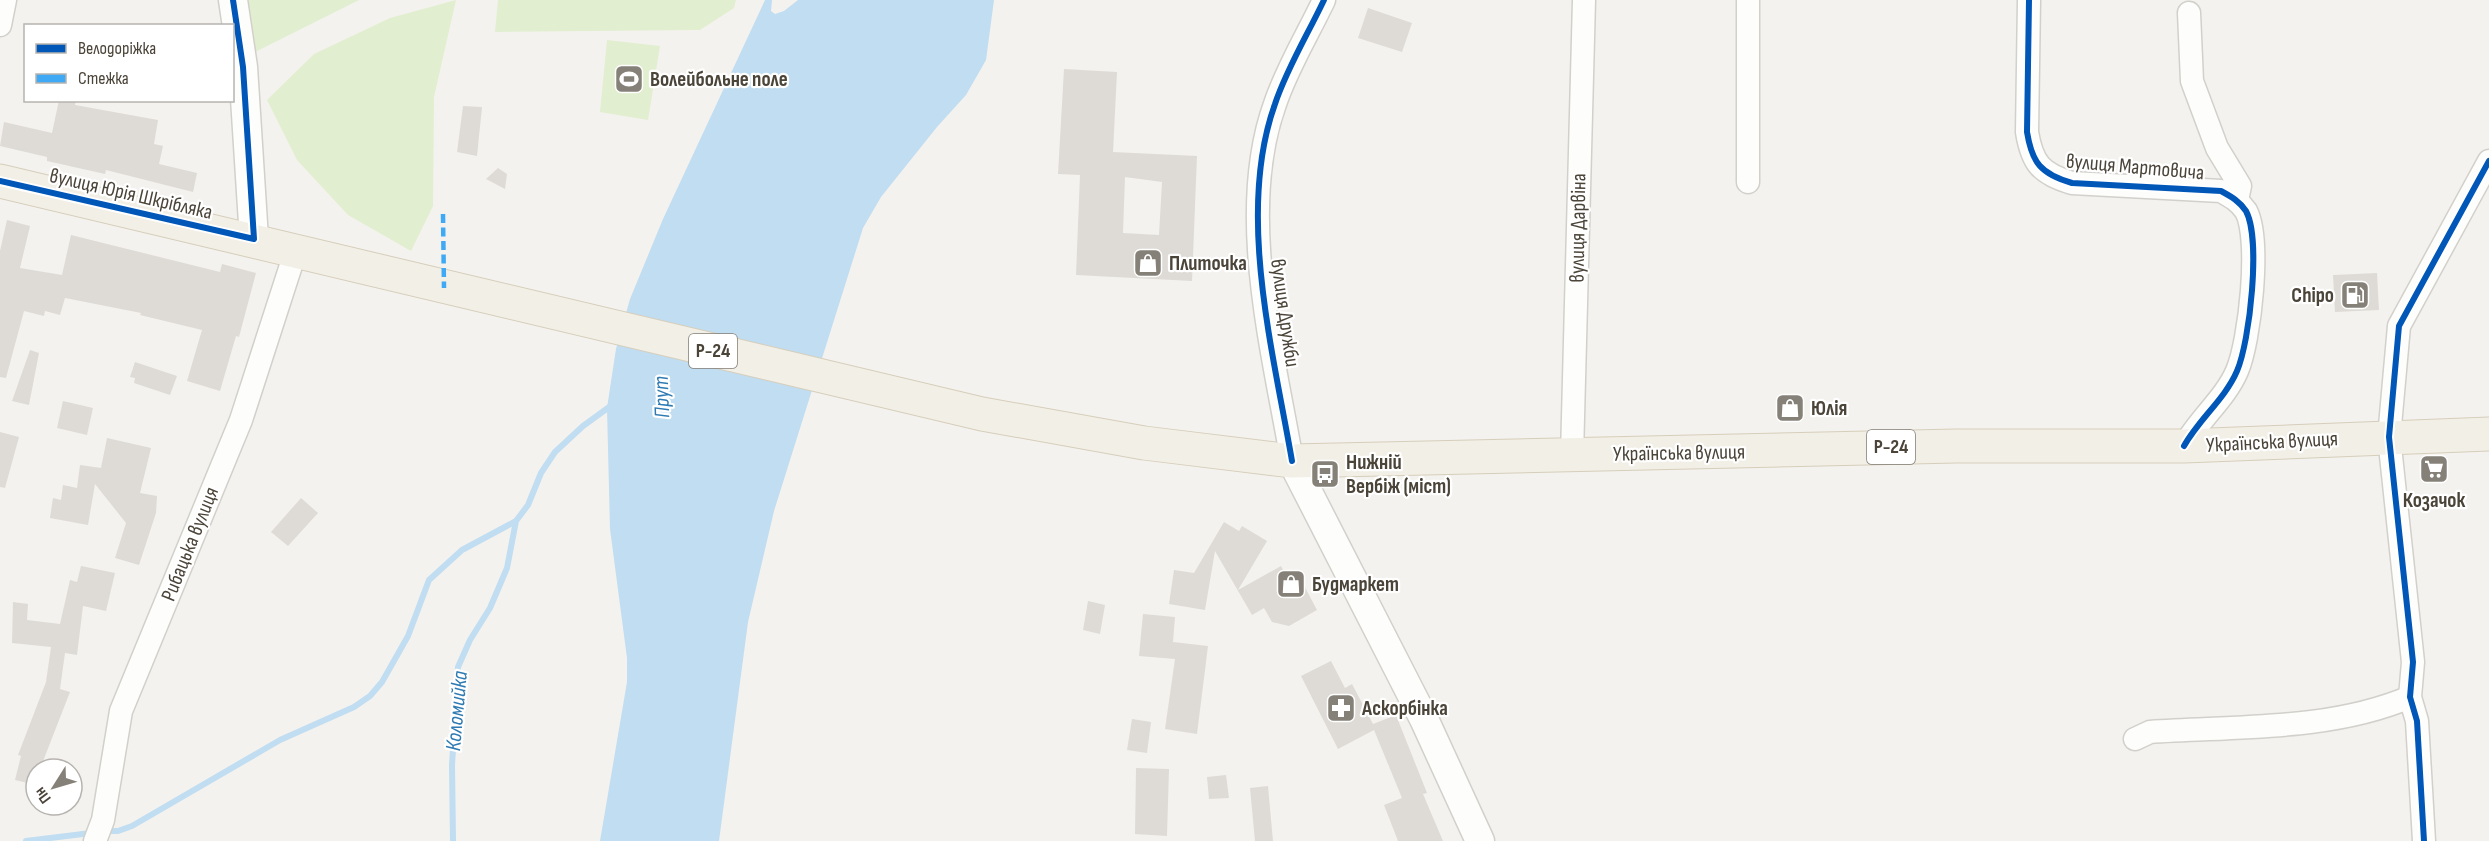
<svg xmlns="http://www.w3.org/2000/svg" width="2489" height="841" font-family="'Sofia Sans Condensed',sans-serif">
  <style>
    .green { fill: #e1eecf }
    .water { fill: #c0ddf1 }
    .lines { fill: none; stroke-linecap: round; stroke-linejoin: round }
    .stream { stroke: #c0ddf1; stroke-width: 6 }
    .building { fill: #dedbd6; fill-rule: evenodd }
    .minor-casing { stroke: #d2d0cb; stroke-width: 25 }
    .tertiary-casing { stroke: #d2d0cb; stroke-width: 31 }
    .primary-casing { stroke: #d6cebb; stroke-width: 35 }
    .minor { stroke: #fdfdfc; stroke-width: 22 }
    .tertiary { stroke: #fdfdfc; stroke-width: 28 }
    .primary { stroke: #f2efe6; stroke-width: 33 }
    .quiet { stroke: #3fa9f5; stroke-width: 4.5; stroke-dasharray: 9 4.5; stroke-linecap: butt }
    .cycleway-casing { stroke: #fff; stroke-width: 10 }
    .cycleway { stroke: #0057b8; stroke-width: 6 }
    .labels { text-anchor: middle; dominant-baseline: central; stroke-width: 4.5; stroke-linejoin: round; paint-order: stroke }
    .shield { fill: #fff; stroke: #817c74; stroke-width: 1.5 }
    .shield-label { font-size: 20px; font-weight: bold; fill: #4b4439 }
    .poi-label { font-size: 21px; font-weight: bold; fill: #4b4439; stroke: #fff; text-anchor: start }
    .street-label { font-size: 21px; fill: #4b4439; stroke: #fff }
    .water-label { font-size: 22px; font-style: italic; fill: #2e7ab2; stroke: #fff }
  </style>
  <rect width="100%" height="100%" fill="#f4f2ee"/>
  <path class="green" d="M244,0h115l-104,52z
    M456,0l-22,97 -1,109 -22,45 -63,-36 -51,-55 -30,-60 47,-46 76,-36z
    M498,0h238l-2,8 -34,22 -205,2z
    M607,40l53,6 -12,74 -48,-8z"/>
  <path class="water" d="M765,0h7l-1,11 4,3 9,-3 14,-11h196l-8,60 -20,35 -29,32 -56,70 -18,31 -89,283 -26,111 -29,219h-119l27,-159v-24l-17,-129 -3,-121 9,-59 14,-50 33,-80z"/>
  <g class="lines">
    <path class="stream" d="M104,831h14l14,-5 148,-86 74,-33 16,-11 12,-14 26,-46 21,-56 33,-30 54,-29 12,-16 13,-32 14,-21 28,-26 29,-21
      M26,841l65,-8
      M453,841l-1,-76 6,-98 12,-27 20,-32 17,-40 9,-47"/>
  </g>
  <path class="building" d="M1368,8l44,15 -10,29 -44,-14z
    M1064,69l53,3 -4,80 84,4 -5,125 -116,-6 4,-100 -22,-1zM1125,177l37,5 -3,53 -36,-2z
    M59,100h17l-1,5 83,15 -4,24 9,2 -4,18 38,9 -4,19 -87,-22 -1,4 -58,-13v-4l-47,-11 4,-24 48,11z
    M463,106l19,1 -5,49 -20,-4z
    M498,168l9,6 -2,15 -19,-10z
    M7,220l23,6 -10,42 42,7 9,-40 149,37 2,-8 34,9 -17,64 -3,-1 -16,55 -33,-10 15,-51 -62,-15 1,-2 -76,-15 -5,17 -15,-4 -1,5 -20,-5 -18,67 -6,-1v-126z
    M2377,273l2,37 -44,2 -2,-37z
    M30,350l9,3 -10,52 -17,-4z
    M135,362l42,14 -7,19 -36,-12 1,-5 -5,-1z
    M63,401l30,7 -6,27 -30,-7z
    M0,432l19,5 -14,51 -5,-1z
    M107,438l44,10 -11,45 17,3 -1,17 -17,52 -24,-7 11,-35 -31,-39 -7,41 -38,-7 3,-20 8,2 2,-15 14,3 3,-23 21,3z
    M301,498l17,15 -30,33 -17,-14z
    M1224,522l15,9 3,-5 25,15 -29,49 43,-24 6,12 10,-6 20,38 -28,16 -17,-4 -8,-14 -12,7 -37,-64 -10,59 -36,-6 5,-34 20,3z
    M81,566l34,7 -9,38 -23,-5 -6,49 -12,-2 -5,36 10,3 -30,77h-4v16l-21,-5 6,-24 -3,-1 28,-73 5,-35 -39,-4 1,-41 15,2 -1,16 33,4 10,-44 7,2z
    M1088,601l17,4 -5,29 -17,-4z
    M1143,614l32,3 -2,25 35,4 -11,88 -32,-5 10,-70 -36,-3z
    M1331,661l14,27 7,-4 21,40 23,-9 31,78 -4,1 20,47h-45l-14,-36 18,-7 -28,-68 -36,19 -37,-73z
    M1132,719l19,3 -4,31 -20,-3z
    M1136,768l33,1 -2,67 -32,-2z
    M1226,775l3,23 -20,1 -2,-22z
    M1268,786l5,55h-18l-5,-53z"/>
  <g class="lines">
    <g class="minor-casing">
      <path id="minor" d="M1748,0v182
        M2029,0l-2,132c5,31 14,42 45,51l149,8c11,6 18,10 25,20 15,28 4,130 -9,160 -12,28 -38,48 -53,75
        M2189,13l3,68 25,67 23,38 -3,14
        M0,25l5,-25
        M1572,455l12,-455
        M1292,461c-19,-110 -56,-249 -17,-357 12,-36 33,-70 49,-104
        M2135,739l15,-7c86,-6 180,-1 260,-35
        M95,841l8,-21 18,-109 120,-291 55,-170
        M2424,841l-7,-120 -7,-24 3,-35 -24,-225 10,-111 90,-165"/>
    </g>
    <g class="tertiary-casing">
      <path id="tertiary" d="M233,0l10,67 11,172
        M1292,461l132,258 56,122"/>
    </g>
    <g class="primary-casing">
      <path id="primary" d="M0,181l982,233 162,29 148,18 664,-15h228l305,-12"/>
    </g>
    <use href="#minor" class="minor"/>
    <use href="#tertiary" class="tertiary"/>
    <use href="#primary" class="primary"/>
    <path class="quiet" d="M443,214l1,74"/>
    <g class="cycleway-casing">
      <path id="cycleway" d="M2029,0l-2,132c5,31 14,42 45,51l149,8c11,6 18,10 25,20 15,28 4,130 -9,160 -12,28 -38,48 -53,75
        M0,181l254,58 -11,-172 -10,-67
        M1292,461c-19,-110 -56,-249 -17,-357 12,-36 33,-70 49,-104
        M2424,841l-7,-120 -7,-24 3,-35 -24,-225 10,-111 90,-165"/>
    </g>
    <use href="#cycleway" class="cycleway"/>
  </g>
  <defs>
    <g id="stadium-square" transform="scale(1.5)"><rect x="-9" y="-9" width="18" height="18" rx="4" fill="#868178" stroke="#fff"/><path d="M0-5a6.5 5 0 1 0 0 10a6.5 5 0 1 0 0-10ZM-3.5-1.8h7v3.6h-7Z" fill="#fff"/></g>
    <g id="shop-square" transform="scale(1.5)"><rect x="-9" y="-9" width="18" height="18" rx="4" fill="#868178" stroke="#fff"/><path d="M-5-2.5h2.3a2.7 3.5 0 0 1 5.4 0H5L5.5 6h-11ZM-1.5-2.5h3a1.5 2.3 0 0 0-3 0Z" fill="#fff"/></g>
    <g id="fuel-square" transform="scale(1.5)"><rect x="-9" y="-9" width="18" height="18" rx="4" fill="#868178" stroke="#fff"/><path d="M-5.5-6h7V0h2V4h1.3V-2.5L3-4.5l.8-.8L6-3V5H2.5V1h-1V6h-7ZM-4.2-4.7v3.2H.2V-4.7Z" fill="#fff"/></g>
    <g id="supermarket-square" transform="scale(1.5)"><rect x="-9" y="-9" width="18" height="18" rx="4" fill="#868178" stroke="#fff"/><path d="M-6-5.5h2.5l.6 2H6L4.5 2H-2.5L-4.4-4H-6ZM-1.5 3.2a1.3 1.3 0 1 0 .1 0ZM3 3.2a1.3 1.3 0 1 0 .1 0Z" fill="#fff"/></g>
    <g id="bus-square" transform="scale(1.5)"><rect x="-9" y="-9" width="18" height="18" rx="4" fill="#868178" stroke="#fff"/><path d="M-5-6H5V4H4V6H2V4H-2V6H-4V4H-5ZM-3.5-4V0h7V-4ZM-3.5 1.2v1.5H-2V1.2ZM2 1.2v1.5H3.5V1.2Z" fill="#fff"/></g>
    <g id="pharmacy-square" transform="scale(1.5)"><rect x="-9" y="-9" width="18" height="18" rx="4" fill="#868178" stroke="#fff"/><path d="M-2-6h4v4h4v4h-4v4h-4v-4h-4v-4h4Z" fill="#fff"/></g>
  </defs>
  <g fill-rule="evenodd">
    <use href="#stadium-square" x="629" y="79"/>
    <use href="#shop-square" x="1148" y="263"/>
    <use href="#fuel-square" x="2355" y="295"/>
    <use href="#shop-square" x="1790" y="408"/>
    <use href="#supermarket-square" x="2434" y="469"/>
    <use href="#bus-square" x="1325" y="474"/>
    <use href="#shop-square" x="1291" y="584"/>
    <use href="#pharmacy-square" x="1341" y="708"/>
  </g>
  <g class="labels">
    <g class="shield">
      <rect x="689" y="334" width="48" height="34" rx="4.5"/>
      <rect x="1867" y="430" width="48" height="34" rx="4.5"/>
    </g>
    <g class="shield-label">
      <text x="713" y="351">Р-24</text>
      <text x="1891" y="447">Р-24</text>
    </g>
    <g class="poi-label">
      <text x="650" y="79">Волейбольне поле</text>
      <text x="1169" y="263">Плиточка</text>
      <text x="2334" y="295" text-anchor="end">Chipo</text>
      <text x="1811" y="408">Юлія</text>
      <text x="1346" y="462">Нижній<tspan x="1346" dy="24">Вербіж (міст)</tspan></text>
      <text x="2434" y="500" text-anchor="middle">Козачок</text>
      <text x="1312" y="584">Будмаркет</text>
      <text x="1362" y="708">Аскорбінка</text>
    </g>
    <g class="street-label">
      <text transform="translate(2135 167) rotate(5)">вулиця Мартовича</text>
      <text transform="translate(131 194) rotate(13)">вулиця Юрія Шкрібляка</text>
      <text transform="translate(1578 228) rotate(-89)">вулиця Дарвіна</text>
      <text transform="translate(1285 313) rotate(82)">вулиця Дружби</text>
      <text transform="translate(2272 442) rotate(-3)">Українська вулиця</text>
      <text transform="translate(1679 453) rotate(-1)">Українська вулиця</text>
      <text transform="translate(190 544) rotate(-68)">Рибацька вулиця</text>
    </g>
    <g class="water-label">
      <text transform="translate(662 397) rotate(-92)">Прут</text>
      <text transform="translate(457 711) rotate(-85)">Коломийка</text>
    </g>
  </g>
  <rect x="24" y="24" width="210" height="78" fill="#ffffff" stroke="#b7b4b0" stroke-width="1.5"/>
  <rect x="36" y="44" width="30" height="9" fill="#0057b8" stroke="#b7b4b0" stroke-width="1.5"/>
  <text x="78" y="54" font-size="18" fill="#4b4439">Велодоріжка</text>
  <rect x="36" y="74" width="30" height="9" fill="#3fa9f5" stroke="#b7b4b0" stroke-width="1.5"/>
  <text x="78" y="84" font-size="18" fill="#4b4439">Стежка</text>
  <g transform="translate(54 787) rotate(233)"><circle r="28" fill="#ffffff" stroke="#b7b4b0" stroke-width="1.5"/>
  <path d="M0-4.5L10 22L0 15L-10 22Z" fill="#868178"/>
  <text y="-9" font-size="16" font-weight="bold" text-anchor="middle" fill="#4b4439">Пн</text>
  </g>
</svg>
